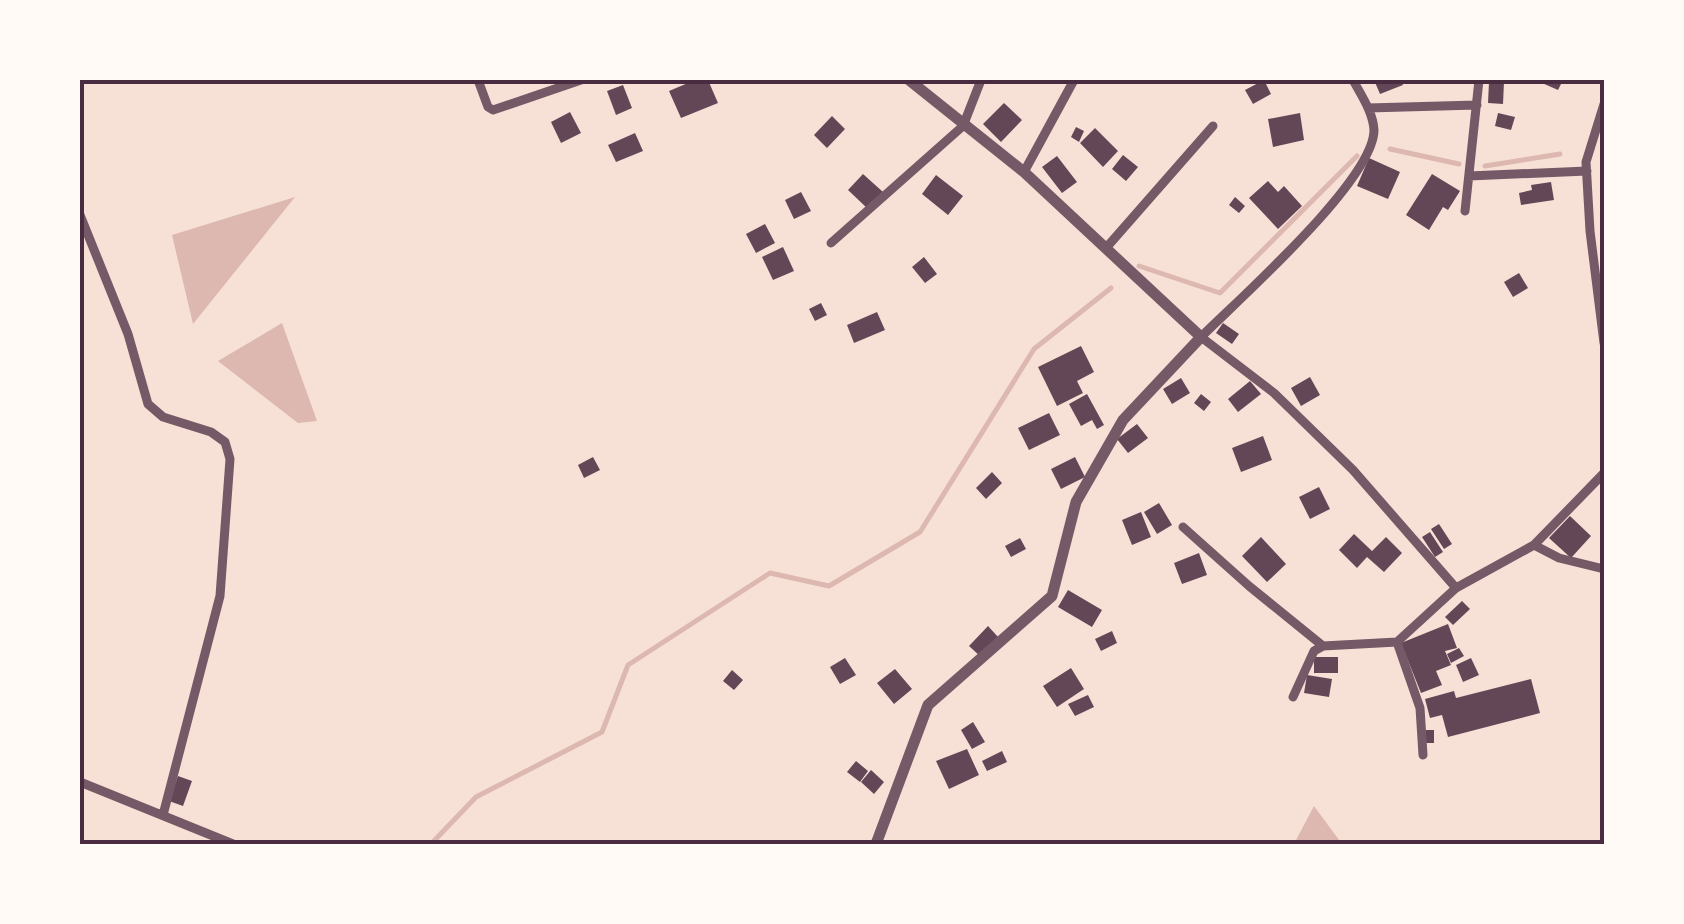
<svg xmlns="http://www.w3.org/2000/svg" width="1684" height="924" font-family="'Public Sans',sans-serif">
  <style>
    .water { fill: #dcb8b0 }
    .lines { fill: none; stroke-linecap: round; stroke-linejoin: round }
    .stream { stroke: #dcb8b0; stroke-width: 5 }
    .building { fill: #644757 }
    .minor { stroke: #755966; stroke-width: 9 }
    .tertiary { stroke: #755966; stroke-width: 11 }
    .neatline { fill: none; stroke: #4a2c40; stroke-width: 4 }
  </style>
  <rect width="100%" height="100%" fill="#f7e1d7"/>
  <path class="water" d="M295,197l-102,127 -21,-89z
    M282,323l35,98 -19,2 -80,-62z
    M1314,806l28,38h-41l-5,-4z"/>
  <g class="lines">
    <path class="stream" d="M1390,149l69,15
      M1485,166l75,-12
      M1139,266l81,27 137,-137
      M431,844l45,-47 126,-65 26,-67 142,-92 59,13 91,-54 114,-183 77,-61"/>
  </g>
  <path class="building" d="M695,80h13l10,23 -37,15 -12,-27z
    M1264,80l7,14 -18,10 -8,-14z
    M1374,80h27l2,5 -23,9z
    M1543,80h20l-5,10 -16,-7z
    M1489,82h15l-1,22 -15,-1z
    M623,85l9,23 -16,7 -9,-24z
    M1004,103l18,17 -21,22 -18,-18z
    M570,112l11,21 -20,10 -10,-21z
    M1300,113l4,27 -31,7 -5,-28z
    M1498,113l17,4 -4,13 -16,-4z
    M832,116l13,13 -18,19 -13,-13z
    M1076,127l8,4 -5,11 -8,-5z
    M1095,128l23,23 -15,16 -23,-24z
    M635,133l8,18 -27,11 -8,-17z
    M1123,155l15,12 -12,14 -14,-12z
    M1057,156l20,26 -15,11 -20,-26z
    M1369,158l31,14 -12,27 -31,-13z
    M863,174l20,18 -15,17 -20,-19z
    M1432,174l28,17 -12,19 -5,-3 -14,23 -23,-15z
    M936,175l27,21 -15,19 -26,-21z
    M1268,181l10,11 6,-6 18,20 -24,23 -29,-31z
    M1551,182l3,18 -33,5 -2,-12 13,-3 -1,-5z
    M801,192l10,19 -17,8 -9,-19z
    M1235,197l10,9 -6,7 -10,-8z
    M765,224l10,19 -19,10 -10,-19z
    M783,247l11,24 -21,9 -11,-23z
    M924,257l13,17 -12,9 -13,-16z
    M1519,273l9,15 -15,9 -9,-15z
    M821,303l6,12 -12,6 -6,-12z
    M877,312l8,18 -31,13 -7,-18z
    M1223,323l16,11 -7,10 -16,-11z
    M1081,346l13,26 -17,9 6,12 -26,13 -19,-39z
    M1310,377l10,18 -19,11 -10,-18z
    M1181,378l9,15 -18,11 -9,-15z
    M1250,381l11,13 -23,18 -10,-13z
    M1087,394l17,31 -7,4 -5,-9 -11,6 -12,-22z
    M1201,394l10,8 -7,9 -10,-8z
    M1049,413l11,22 -31,15 -11,-22z
    M1137,424l11,14 -20,15 -11,-14z
    M1263,436l9,24 -31,12 -9,-24z
    M593,457l7,13 -16,8 -6,-13z
    M1075,457l10,20 -24,12 -10,-20z
    M992,472l10,11 -16,16 -10,-11z
    M1319,487l11,22 -20,10 -11,-22z
    M1159,503l13,22 -15,9 -13,-22z
    M1141,512l10,25 -19,8 -10,-25z
    M1570,516l21,20 -20,22 -22,-20z
    M1439,524l13,20 -8,5 -13,-20z
    M1430,532l13,20 -8,5 -13,-20z
    M1354,534l18,17 14,-14 16,16 -18,19 -17,-15 -10,11 -18,-18z
    M1261,537l25,27 -19,18 -25,-26z
    M1020,538l6,11 -15,8 -6,-11z
    M1199,553l8,22 -25,9 -8,-21z
    M1068,590l34,20 -10,17 -34,-20z
    M1462,601l8,8 -17,16 -8,-8z
    M1448,624l9,24 -12,3 6,14 -15,6 6,14 -21,8 -20,-50z
    M988,626l11,12 -18,19 -12,-11z
    M1112,631l5,12 -16,8 -6,-12z
    M1459,648l5,8 -13,7 -4,-9z
    M1314,657h24v16h-24z
    M845,658l11,17 -16,9 -10,-17z
    M1471,658l8,17 -16,7 -7,-17z
    M1071,668l13,21 -27,18 -14,-21z
    M895,669l17,20 -18,15 -17,-21z
    M732,670l11,10 -9,10 -11,-9z
    M1307,675l25,4 -3,18 -25,-4z
    M1531,679l9,34 -92,24 -6,-22 -12,3 -5,-19 29,-8 2,7z
    M1088,695l6,12 -19,9 -7,-12z
    M973,722l12,20 -13,7 -11,-19z
    M1426,730h8v13h-8z
    M967,749l12,26 -30,14 -13,-28z
    M1002,751l5,11 -20,9 -5,-10z
    M856,761l12,10 -8,11 -13,-10z
    M871,770l13,12 -10,12 -13,-12z
    M178,776l14,5 -9,25 -14,-5z"/>
  <g class="lines">
    <path class="minor" d="M478,80l10,27 5,3 88,-30
      M1353,80c8,15 20,32 21,50 0,50 -135,169 -173,207l73,56 79,77 103,118 78,-43
      M1604,104l-18,58 4,69 14,112
      M1368,108l109,-3
      M1024,172l50,-92
      M1469,176l118,-5
      M1465,211l14,-131
      M80,215l48,119 20,70 15,13 48,15 14,10 5,17 -10,137 -57,219
      M831,243l132,-117 18,-46
      M1106,248l107,-122
      M1604,473l-70,72 25,13 45,11
      M1183,527l66,59 74,60
      M1397,642l23,66 3,47
      M1293,697l21,-46 9,-5 74,-4 59,-54
      M80,782l153,62"/>
    <path class="tertiary" d="M876,844l52,-139 124,-109 24,-94 47,-82 78,-83 -177,-165 -115,-92"/>
  </g>
  <rect width="1684" height="924" fill="none" stroke="#fffaf5" stroke-width="165"/>
  <rect x="82" y="82" width="1520" height="760" class="neatline"/>
</svg>
